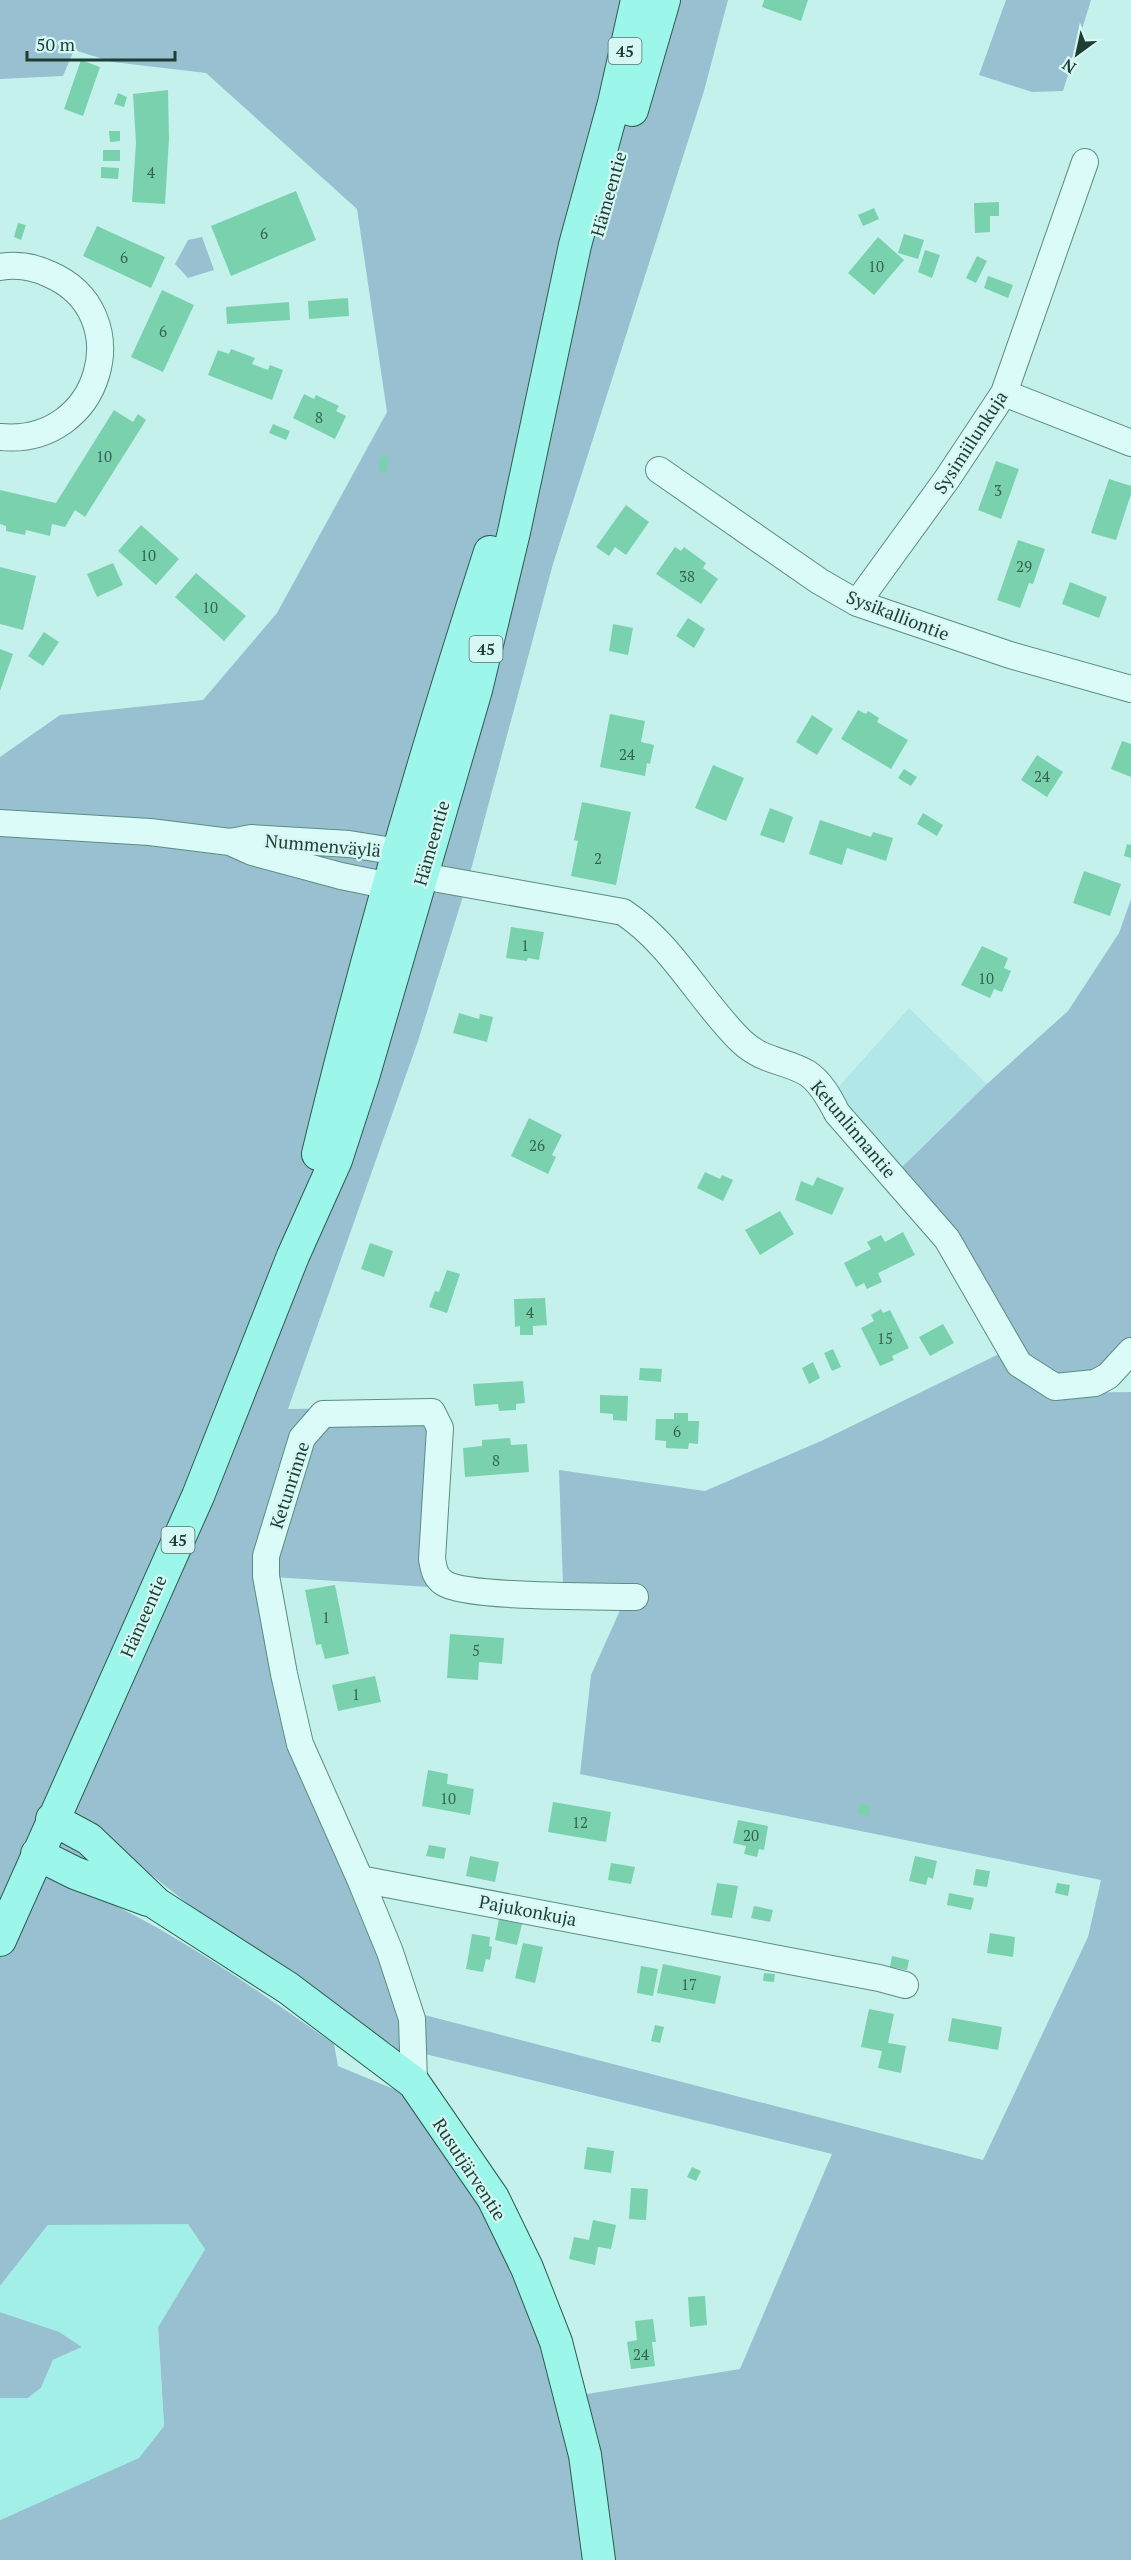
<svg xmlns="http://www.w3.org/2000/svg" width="1131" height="2560" font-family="'PT Serif',serif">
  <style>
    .farmland { fill: #b2e7e8 }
    .green { fill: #98c0d1; fill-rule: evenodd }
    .sand { fill: #a1efe7 }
    .building { fill: #79d2ad }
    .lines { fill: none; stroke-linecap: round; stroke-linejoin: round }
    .minor-casing { stroke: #5a8e7e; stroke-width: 28 }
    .major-casing { stroke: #2e5c4b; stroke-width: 34 }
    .minor { stroke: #dafbf7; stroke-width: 26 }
    .major { stroke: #9cf6e9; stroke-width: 32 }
    .labels { text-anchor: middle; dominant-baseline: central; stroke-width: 4.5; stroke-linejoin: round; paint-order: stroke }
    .number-label { font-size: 15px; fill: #356252 }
    .shield { fill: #d6f8f4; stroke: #55756d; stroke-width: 1.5 }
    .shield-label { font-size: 16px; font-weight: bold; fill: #1e3d33 }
    .street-label { font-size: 18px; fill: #1e3d33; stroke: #d6f8f4 }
  </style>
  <rect width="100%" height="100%" fill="#c5f1ec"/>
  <path class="farmland" d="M909,1008l78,76 -85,83 -67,-76z"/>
  <path class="green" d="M0,0h728l-24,91 -151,473 -84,313 -51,164 -130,368 153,-2 -12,180 -156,-10 26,146 114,289 570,148 105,-223 13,-57 -521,-106 11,-99 31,-69 -59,-20 -4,-116 146,21 116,-50 180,-88 52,40 78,-1v1168h-1131v-40l138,-62 26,-32 -6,-99 47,-78 -157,-24 -48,61v-1529l60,-42 143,-15 74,-87 110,-201 -30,-203 -151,-136 -93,-11 -39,-12 -11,26 -63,3zM99,1833l99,79 169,120 24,12 25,25 1,-17 415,102 -92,215 -153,25 -13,-3 -112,-249 -66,-52 -58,-24 -4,-22c-59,-41 -116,-82 -178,-117 -26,-14 -51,-28 -79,-38z
    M1006,0h85l-28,91 -31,1 -53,-17z
    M202,237l12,33 -26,8 -13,-14 13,-24z
    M1131,899v438l-6,9 -30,30 -40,3 -31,-20 -89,-148 -33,-44 85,-83 81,-73 51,-78z
    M0,2312l59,19 23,16 -29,13 -12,28 -13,10h-28z"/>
  <path class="sand" d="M188,2224l17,25 -47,78 6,99 -25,32 -139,62v-122h28l13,-10 12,-28 29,-13 -23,-15 -59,-20v-26l48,-61z"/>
  <path class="building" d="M764,0h44l-7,21 -39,-14z
    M81,60l19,7 -17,49 -19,-7z
    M168,90l1,49 -4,65 -33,-2 4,-59 -3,-49z
    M118,93l9,4 -3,10 -10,-3z
    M109,131h11v10l-10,1z
    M103,150h17v11h-17z
    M101,167l18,1 -1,11 -17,-1z
    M296,191l20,49 -85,36 -20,-50z
    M999,202v14h-9v16l-15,1 -1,-30z
    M874,208l5,11 -16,7 -5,-11z
    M18,223l8,2 -5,15 -7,-3z
    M97,226l68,31 -14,31 -68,-32z
    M904,234l20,6 -6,19 -20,-6z
    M878,237l26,23 -30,35 -26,-22z
    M925,250l15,5 -8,23 -14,-6z
    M977,256l10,5 -11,22 -10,-5z
    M988,276l25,9 -5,13 -24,-10z
    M162,290l32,15 -31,67 -32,-15z
    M348,298l1,18 -40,3 -1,-18z
    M289,302l1,18 -63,4 -1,-17z
    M231,349l24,9 -3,6 16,6 2,-5 13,5 -11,30 -64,-25 10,-25 11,4z
    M304,394l10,5 2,-4 23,11 -3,5 10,5 -11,23 -42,-21z
    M114,410l19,12 5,-8 8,6 -61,97 -10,-7 -10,17 -13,-3 -2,12 -24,-6 -1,5 -19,-4v-5l-6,-2v-34l56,13z
    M273,424l17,7 -4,9 -17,-7z
    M380,457h8l-1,16 -8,-1z
    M996,461l23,8 -18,50 -23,-9z
    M1109,479l22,7v8l-15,46 -25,-7z
    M626,505l23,17 -23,33 -11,-8 -6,9 -13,-9z
    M141,525l38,34 -23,26 -38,-34z
    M1018,540l27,9 -12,35 -4,-1 -9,25 -23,-8z
    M675,547l6,4 3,-4 22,16 -3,5 15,11 -17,25 -45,-30z
    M113,563l10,22 -26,12 -10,-23z
    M0,567l36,9 -13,54 -23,-6z
    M196,573l50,43 -22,25 -49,-44z
    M1070,582l37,15 -8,21 -37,-14z
    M688,618l17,11 -11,19 -18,-12z
    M613,624l20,4 -5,27 -19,-4z
    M44,632l15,10 -16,24 -15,-10z
    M0,649l13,5 -13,37z
    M858,710l8,4 2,-3 11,7 -2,4 31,18 -17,29 -50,-30z
    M610,714l35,7 -4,21 13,3 -4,19 -3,-1 -2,13 -45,-9z
    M812,715l21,14 -16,26 -21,-13z
    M1122,741l9,3v33l-20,-8z
    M1037,755l26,17 -16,25 -26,-17z
    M713,765l31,13 -18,43 -31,-13z
    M904,769l13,8 -6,9 -13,-8z
    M582,802l49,10 -15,73 -45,-9 7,-35 -4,-1z
    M770,808l23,9 -9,26 -24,-8z
    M923,813l20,12 -6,11 -20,-12z
    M820,820l51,17 2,-5 20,6 -7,23 -39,-13 -5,17 -33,-11z
    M1127,844l4,1v13l-7,-2z
    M1084,871l37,13 -11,32 -37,-13z
    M511,927l33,5 -5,28 -11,-2 -1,3 -21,-3z
    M982,946l26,12 -4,10 7,3 -9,21 -8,-3 -4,9 -29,-13z
    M459,1013l20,6 1,-5 13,3 -6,25 -34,-9z
    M529,1118l33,17 -10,20 4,2 -8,17 -37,-18z
    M705,1172l15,7 2,-4 11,5 -10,21 -26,-13z
    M817,1177l27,11 -12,27 -37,-15 6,-19 12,5z
    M780,1211l14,23 -34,21 -15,-25z
    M903,1232l12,23 -37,18 4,9 -15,7 -3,-6 -8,4 -12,-24 27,-14 -4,-7 14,-7 4,7z
    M370,1243l23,8 -9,26 -23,-8z
    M447,1270l13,4 -13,39 -18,-6 6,-16 4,1z
    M545,1298l2,27 -14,1v9h-13v-9l-5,1 -1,-28z
    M881,1309l2,4 7,-3 19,38 -17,8 2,4 -14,6 -19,-38 13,-7 -3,-6z
    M943,1324l11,19 -24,13 -11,-19z
    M833,1349l8,18 -9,4 -8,-18z
    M813,1362l7,16 -11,6 -7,-16z
    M640,1368l22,1 -1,13 -22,-2z
    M523,1381l2,22 -9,1v6l-17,1 -1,-7 -23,2 -2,-22z
    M600,1395l28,1 -1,25 -14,-1v-6l-13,-1z
    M674,1413h14v8h11l-1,23 -9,-1 -1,6 -22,-1v-7l-11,-1 1,-21h18z
    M510,1438l1,7 16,-1 2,28 -64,5 -2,-29 19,-2v-6z
    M335,1585l14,69 -24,5 -4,-15 -5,1 -11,-55z
    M450,1634l54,4 -2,26 -23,-2 -1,18 -31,-2z
    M375,1676l6,26 -43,9 -6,-26z
    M428,1770l20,4 -1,10 27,5 -4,26 -48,-9z
    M553,1802l58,10 -5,30 -58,-10z
    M860,1804l10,2 -1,10 -11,-2z
    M738,1820l30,6 -4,24 -5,-1 -2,8 -13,-3 2,-8 -13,-3z
    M429,1845l17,3 -2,11 -18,-3z
    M470,1856l29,6 -4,20 -29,-6z
    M915,1856l22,5 -4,18 -5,-2 -2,8 -17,-4z
    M611,1863l24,4 -4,17 -23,-4z
    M976,1869l14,2 -3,16 -14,-2z
    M717,1883l21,3 -6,32 -21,-3z
    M1057,1883l13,2 -2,11 -13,-3z
    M949,1893l25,5 -3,12 -24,-5z
    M754,1906l19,4 -3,12 -19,-4z
    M499,1919l23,5 -5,21 -22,-5z
    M990,1933l25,4 -2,20 -26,-4z
    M472,1934l18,3 -1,9 3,1 -2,13 -4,-1 -3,13 -17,-3z
    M523,1943l20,4 -8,36 -20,-5z
    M892,1956l17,4 -2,10 -17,-3z
    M663,1964l58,12 -6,28 -58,-11z
    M641,1966l17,3 -5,27 -16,-3z
    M764,1973l11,1 -1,8 -11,-1z
    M869,2009l25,5 -6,29 18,3 -5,27 -23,-5 4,-17 -21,-4z
    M952,2018l50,9 -4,23 -50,-9z
    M655,2025l9,2 -4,16 -9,-2z
    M587,2147l27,4 -3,22 -27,-4z
    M692,2167l9,4 -5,10 -9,-4z
    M631,2188l17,1 -2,31 -17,-1z
    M593,2220l23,5 -5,24 -13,-2 -3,18 -26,-6 5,-22 15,3z
    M705,2296l2,29 -17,2 -2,-30z
    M653,2319l3,23h-4l3,24 -24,3 -4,-27 10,-2 -2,-19z"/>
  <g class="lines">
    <g class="minor-casing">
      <path id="minor" d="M0,267c17,-3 34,0 49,7 90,38 53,173 -49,163
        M1004,393l127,50
        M659,470l160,111 38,22 153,52 121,34
        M857,603l90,-124 57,-86 81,-231
        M0,823l150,9 80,10 21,-4 98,6 50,8 12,13
        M230,842l22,10 89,24 49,10 32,-10 201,36c50,33 76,88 118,129 22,21 44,19 66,32 14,9 23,26 30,40l110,126 72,125 36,23 40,-4 13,-7 23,-25
        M360,1879l-60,-135 -16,-70 -18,-98v-20l36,-118 21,-24 109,-2 8,16 -8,131c2,11 3,18 12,24 22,15 157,13 191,14
        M414,2083l-2,-64 -22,-67 -30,-73 519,99 26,7"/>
    </g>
    <g class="major-casing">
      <path id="major" d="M632,110l32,-110
        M318,1154c49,-203 108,-404 172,-602
        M52,1819l37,20 68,65 131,84 126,95 79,115 34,70 29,74 29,113 14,105
        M37,1854l38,19 73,27
        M0,1940l198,-444 95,-240 43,-96 27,-83 113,-387 38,-158 61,-287 39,-142 23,-103"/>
    </g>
    <use href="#minor" class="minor"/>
    <use href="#major" class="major"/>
  </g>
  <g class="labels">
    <g class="number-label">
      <text x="151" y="172">4</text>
      <text x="264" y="233">6</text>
      <text x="124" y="257">6</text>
      <text x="876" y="266">10</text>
      <text x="163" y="331">6</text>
      <text x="319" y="417">8</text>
      <text x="104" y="456">10</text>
      <text x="998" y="490">3</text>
      <text x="148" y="555">10</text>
      <text x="1024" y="566">29</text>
      <text x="687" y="576">38</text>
      <text x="210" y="607">10</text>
      <text x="627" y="754">24</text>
      <text x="1042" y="776">24</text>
      <text x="598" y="858">2</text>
      <text x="525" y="945">1</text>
      <text x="986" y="978">10</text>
      <text x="537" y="1145">26</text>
      <text x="530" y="1312">4</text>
      <text x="885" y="1338">15</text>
      <text x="677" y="1431">6</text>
      <text x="496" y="1460">8</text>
      <text x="326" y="1617">1</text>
      <text x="476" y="1650">5</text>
      <text x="356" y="1694">1</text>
      <text x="448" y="1798">10</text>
      <text x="580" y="1822">12</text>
      <text x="751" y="1835">20</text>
      <text x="689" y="1984">17</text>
      <text x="641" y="2354">24</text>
    </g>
    <g class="shield">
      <rect x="608.5" y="38" width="33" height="26" rx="4.5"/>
      <rect x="469.5" y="636" width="33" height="26" rx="4.5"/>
      <rect x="161.5" y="1527" width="33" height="26" rx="4.5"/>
    </g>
    <g class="shield-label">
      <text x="625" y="51">45</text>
      <text x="486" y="649">45</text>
      <text x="178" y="1540">45</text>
    </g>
    <g class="street-label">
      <text transform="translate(608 194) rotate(-74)">Hämeentie</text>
      <text transform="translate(970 442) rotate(-57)">Sysimiilunkuja</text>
      <text transform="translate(898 615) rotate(21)">Sysikalliontie</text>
      <text transform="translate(431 843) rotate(-74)">Hämeentie</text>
      <text transform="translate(323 845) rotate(5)">Nummenväylä</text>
      <text transform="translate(854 1129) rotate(50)">Ketunlinnantie</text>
      <text transform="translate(289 1485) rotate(-72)">Ketunrinne</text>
      <text transform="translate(143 1616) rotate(-66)">Hämeentie</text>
      <text transform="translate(528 1910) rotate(11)">Pajukonkuja</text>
      <text transform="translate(470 2169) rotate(57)">Rusutjärventie</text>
    </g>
  </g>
  <g transform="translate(1077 54) rotate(213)" stroke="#d6f8f4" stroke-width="4.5" paint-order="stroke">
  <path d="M0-4.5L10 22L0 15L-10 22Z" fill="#1e3d33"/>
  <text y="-9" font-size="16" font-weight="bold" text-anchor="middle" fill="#1e3d33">N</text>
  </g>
  <path d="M27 51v9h148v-9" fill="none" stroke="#1e3d33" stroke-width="3"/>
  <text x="36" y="51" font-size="18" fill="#1e3d33" stroke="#d6f8f4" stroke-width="4.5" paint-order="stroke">50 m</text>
</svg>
